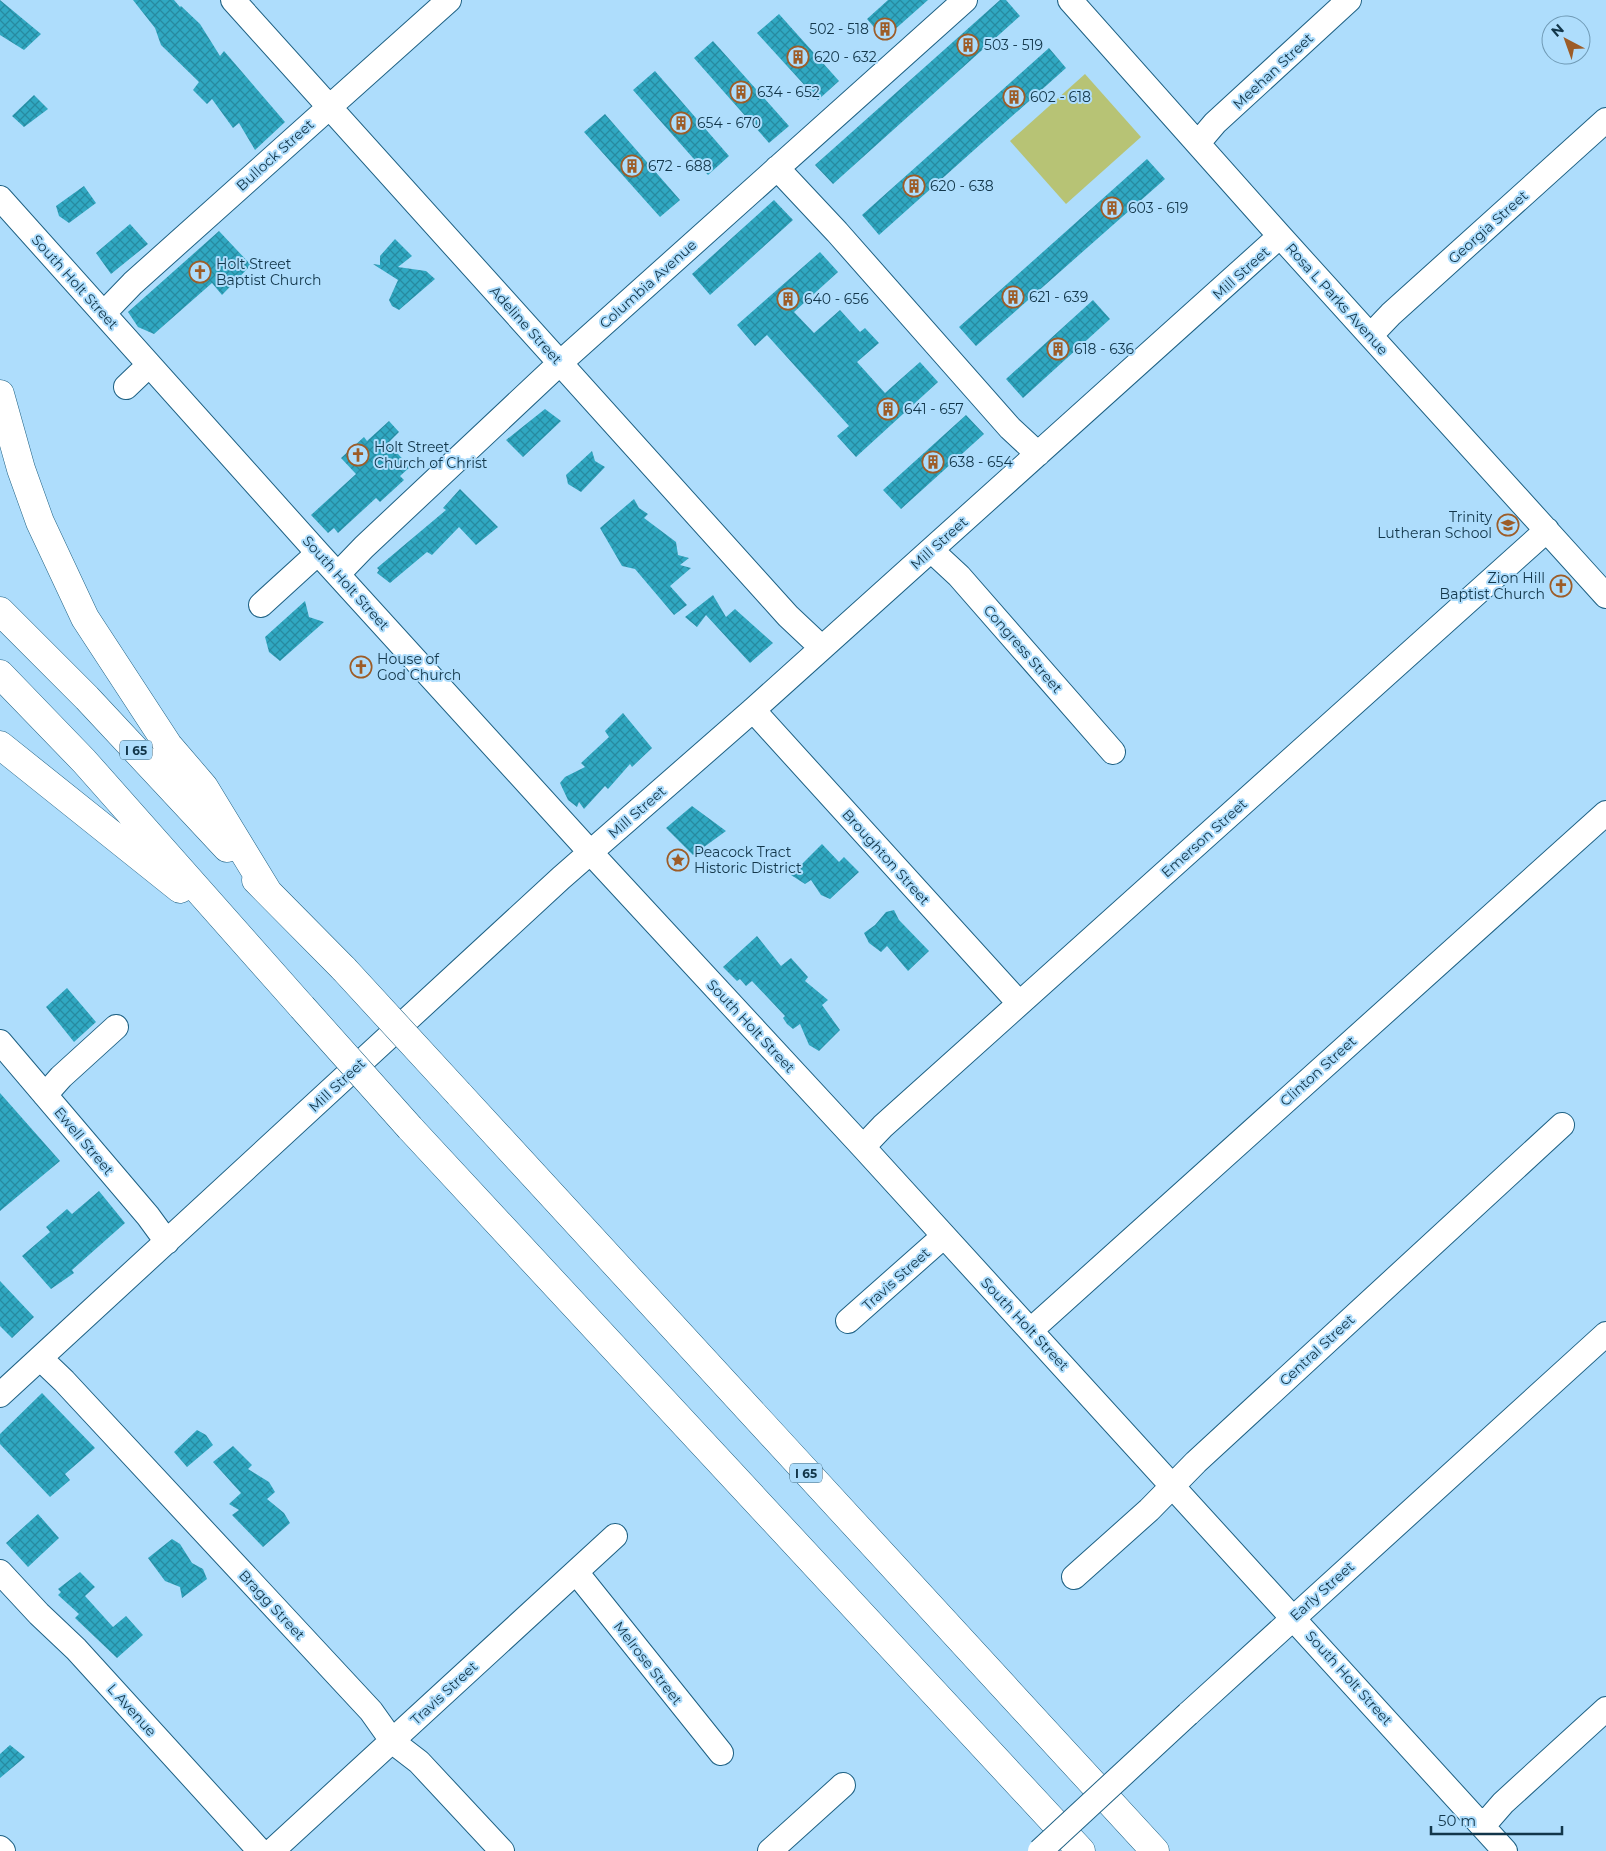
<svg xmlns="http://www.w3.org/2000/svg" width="1606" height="1851" font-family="Montserrat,sans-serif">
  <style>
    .green { fill: #b7c375 }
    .building { fill: url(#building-cross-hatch) }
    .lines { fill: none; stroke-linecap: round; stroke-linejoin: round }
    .minor-casing { stroke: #1e6184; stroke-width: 26 }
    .highway-casing { stroke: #1e6184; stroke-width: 29 }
    .minor { stroke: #fff; stroke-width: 24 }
    .highway { stroke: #fff; stroke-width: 28 }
    .minor-bridge-casing { stroke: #1e6184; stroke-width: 26; stroke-linecap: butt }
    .highway-bridge-casing { stroke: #1e6184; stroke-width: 29; stroke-linecap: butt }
    .minor-bridge { stroke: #fff; stroke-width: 24 }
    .highway-bridge { stroke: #fff; stroke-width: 28 }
    .labels { text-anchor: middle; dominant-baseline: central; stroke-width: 4; stroke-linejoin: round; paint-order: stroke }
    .shield { fill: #aeddfc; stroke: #41687f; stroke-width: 1 }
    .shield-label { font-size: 12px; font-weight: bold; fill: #12364a }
    .poi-label { font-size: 14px; fill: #12364a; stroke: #aeddfc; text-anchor: start }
    .street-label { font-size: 14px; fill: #12364a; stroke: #aeddfc }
  </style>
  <defs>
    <pattern id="building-cross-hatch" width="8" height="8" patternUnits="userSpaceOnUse" patternTransform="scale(1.25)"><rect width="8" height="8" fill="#30a8c2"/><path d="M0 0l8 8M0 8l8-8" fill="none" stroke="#278aa0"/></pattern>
  </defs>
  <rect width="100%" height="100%" fill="#aeddfc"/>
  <path class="green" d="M1085,74l56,63 -75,67 -56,-63z"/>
  <path class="building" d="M0,0l41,34 -17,16 -24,-15z
    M133,0h41l6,7 1,-1 19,18 20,32 4,-5 61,71 -30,28 -16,-27 -6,5 -21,-29 -5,5 -14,-14 6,-8 -38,-37 -6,-17z
    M888,0h40l-44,39 -17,-20z
    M1000,0h6l14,16 -187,168 -18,-19z
    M779,14l60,67 -21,19 -61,-67z
    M713,41l76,85 -20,17 -75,-85z
    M1049,48l17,20 -187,167 -17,-20z
    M655,71l74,85 -21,19 -75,-85z
    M34,95l14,14 -24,18 -12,-11z
    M605,114l75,86 -20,17 -76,-85z
    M1147,159l18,20 -189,167 -17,-19z
    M84,186l12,17 -27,20 -10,-7 -3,-10z
    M774,200l19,20 -83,75 -18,-21z
    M130,224l18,20 -37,30 -15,-21z
    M219,231l32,34 -29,30 -10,-12 -58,51 -16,-7 -10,-15z
    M395,239l17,17 -14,11 28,4 9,8 -36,31 -7,-4 -3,-6 9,-20 -25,-16 7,1v-9z
    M820,252l18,20 -44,40 20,21 26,-23 20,22 5,-4 14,15 -22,19 28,31 35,-31 18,20 -82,75 -19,-21 12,-10 -82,-91 -12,11 -18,-21z
    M1093,300l17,19 -87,79 -17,-19z
    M545,409l16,12 -38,36 -17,-17z
    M966,415l18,19 -83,75 -18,-19z
    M389,421l10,11 -11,11 22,24 -10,9 4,4 -24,22 -4,-4 -38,35 -4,-5 -6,5 -17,-18 45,-41 -15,-16 23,-21 3,4z
    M592,451l3,10 10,6 -24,25 -13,-8 -2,-9z
    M460,489l38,38 -22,18 -17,-18 -27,28 -5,-3 -37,31 -13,-10 2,-3 -2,-2 69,-58 -3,-2z
    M634,499l5,9 9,6 -4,4 32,24 2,13 11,3 -9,7 11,3 -21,18 17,19 -13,10 -39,-46 -13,-3 -22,-38z
    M713,595l13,22 9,-8 38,34 -23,20 -44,-48 -9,12 -12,-10z
    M305,601l4,16 15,5 -44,39 -11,-9 -4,-15z
    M623,713l29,35 -20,19 -2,-3 -22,25 -3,-3 -21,23 -5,-7 -2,5 -9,-7 -8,-17 5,-6 20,-10 -4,-4 28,-26 -4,-6z
    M692,806l34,25 -33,24 -27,-27z
    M822,844l17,18 5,-5 15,15 -29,27 -9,-4 -10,-15 -6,4 -14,-9z
    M894,910l5,10 30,31 -21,20 -21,-25 -6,6 -12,-9 -5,-10 11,-8 11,-13z
    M757,936l24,30 10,-8 17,19 -3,4 23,19 -6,5 18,25 -21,21 -10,-6 -9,-21 -7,5 -6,-5 -4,-6 2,-2 -33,-35 -6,5 -6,-7 -3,2 -14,-14z
    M67,988l29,34 -22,20 -28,-35z
    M0,1093l60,68 -60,50z
    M99,1191l26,32 -53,47 2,3 -23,16 -29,-33 28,-24 -4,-5 21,-18 5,5z
    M0,1281l34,36 -22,21 -12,-12z
    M42,1393l53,55 -30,26 5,6 -20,17 -50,-53v-10z
    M197,1430l9,5 7,10 -26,22 -13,-15z
    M233,1446l19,19 -4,4 21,13 6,10 -8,7 17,14 6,10 -27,24 -31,-32 7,-5 -10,-6 12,-11 -28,-31z
    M38,1514l21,24 -31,29 -22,-24z
    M172,1539l8,5 12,19 11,6 4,10 -25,19 -2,-11 -15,-6 -17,-23z
    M80,1572l15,15 -10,9 28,31 13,-11 17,19 -26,23 -42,-40 4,-4 -21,-19 3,-3 -3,-3z
    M10,1745l15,12 -25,21v-24z"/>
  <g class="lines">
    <g class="minor-casing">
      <path id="minor" d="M233,0l555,616 34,32
        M1070,0l210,236 326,360
        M1198,143l17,-20 134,-123
        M777,168l60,64 173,196 28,26
        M0,198l318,355 273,300 272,294 642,704
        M104,313l29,-30 316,-283
        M1371,335l20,-21 215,-194
        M126,387l23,-22
        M931,550l28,26 154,176
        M338,574l26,-27 196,-184 405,-363
        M261,605l57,-52
        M753,710l266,293
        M0,1042l148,174 19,26
        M45,1095l16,-18 55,-50
        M863,1147l20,-21 664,-596
        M848,1321l96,-85
        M1031,1330l575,-517
        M41,1359l23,22 307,330 22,31 26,20 83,89
        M0,1395l561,-517 192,-168 527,-474
        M0,1572l39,42 37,35 184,202
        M576,1572l145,181
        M1074,1577l75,-67 47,-48 366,-337
        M1188,1714l418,-380
        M1483,1826l20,-23 103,-94
        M0,1848l3,3
        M272,1851l343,-315
        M770,1851l73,-66"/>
    </g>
    <g class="highway-casing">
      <path id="highway" d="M0,394l21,75 19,53 45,96 83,127 36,42 64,105
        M0,611l87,87 140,150
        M0,674l84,87 218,246
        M0,745l180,144
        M256,880l88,89
        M459,1094l696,757
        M410,1128l671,723"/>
    </g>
    <use href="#minor" class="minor"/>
    <use href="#highway" class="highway"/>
    <g class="minor-bridge-casing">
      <path id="minor-bridge" d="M1040,1851l148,-137"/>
    </g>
    <g class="highway-bridge-casing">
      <path id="highway-bridge" d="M344,969l115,125
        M302,1007l108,121"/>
    </g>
    <use href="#minor-bridge" class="minor-bridge"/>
    <use href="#highway-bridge" class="highway-bridge"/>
  </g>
  <defs>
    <g id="building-ring" transform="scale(1.125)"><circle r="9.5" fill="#aeddfc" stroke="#9d5c27" stroke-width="1.5"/><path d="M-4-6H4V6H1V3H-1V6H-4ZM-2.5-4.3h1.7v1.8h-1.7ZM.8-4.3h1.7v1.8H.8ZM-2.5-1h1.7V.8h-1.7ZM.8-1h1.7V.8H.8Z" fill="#9d5c27"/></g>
    <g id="church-ring" transform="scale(1.125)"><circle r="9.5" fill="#aeddfc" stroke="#9d5c27" stroke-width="1.5"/><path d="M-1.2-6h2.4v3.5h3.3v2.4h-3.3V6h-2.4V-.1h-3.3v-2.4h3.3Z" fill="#9d5c27"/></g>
    <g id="school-ring" transform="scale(1.125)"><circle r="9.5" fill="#aeddfc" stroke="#9d5c27" stroke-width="1.5"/><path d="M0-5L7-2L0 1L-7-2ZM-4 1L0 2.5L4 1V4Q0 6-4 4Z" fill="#9d5c27"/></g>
    <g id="sight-ring" transform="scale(1.125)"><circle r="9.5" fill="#aeddfc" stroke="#9d5c27" stroke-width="1.5"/><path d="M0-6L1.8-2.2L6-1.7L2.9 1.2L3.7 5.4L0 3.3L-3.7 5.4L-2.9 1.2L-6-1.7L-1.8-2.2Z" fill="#9d5c27"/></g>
  </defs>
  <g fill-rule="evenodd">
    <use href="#building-ring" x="885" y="29"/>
    <use href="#building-ring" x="968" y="45"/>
    <use href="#building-ring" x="798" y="57"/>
    <use href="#building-ring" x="741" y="92"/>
    <use href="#building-ring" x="1014" y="97"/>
    <use href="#building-ring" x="681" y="123"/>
    <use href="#building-ring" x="632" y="166"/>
    <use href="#building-ring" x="914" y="186"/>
    <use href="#building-ring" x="1112" y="208"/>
    <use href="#church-ring" x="200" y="272"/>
    <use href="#building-ring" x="1013" y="297"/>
    <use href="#building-ring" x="788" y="299"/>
    <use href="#building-ring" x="1058" y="349"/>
    <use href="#building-ring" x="888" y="409"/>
    <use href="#church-ring" x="358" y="455"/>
    <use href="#building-ring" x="933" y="462"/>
    <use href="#school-ring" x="1508" y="525"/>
    <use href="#church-ring" x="1561" y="586"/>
    <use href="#church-ring" x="361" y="667"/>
    <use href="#sight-ring" x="678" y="860"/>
  </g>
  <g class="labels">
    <g class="shield">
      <rect x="120" y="740.5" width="32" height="19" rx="4"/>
      <rect x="790" y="1463.5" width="32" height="19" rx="4"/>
    </g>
    <g class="shield-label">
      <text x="136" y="750">I 65</text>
      <text x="806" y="1473">I 65</text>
    </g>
    <g class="poi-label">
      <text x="869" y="29" text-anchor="end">502 - 518</text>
      <text x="984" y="45">503 - 519</text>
      <text x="814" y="57">620 - 632</text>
      <text x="757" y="92">634 - 652</text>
      <text x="1030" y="97">602 - 618</text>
      <text x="697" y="123">654 - 670</text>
      <text x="648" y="166">672 - 688</text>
      <text x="930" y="186">620 - 638</text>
      <text x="1128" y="208">603 - 619</text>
      <text x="216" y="264">Holt Street<tspan x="216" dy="16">Baptist Church</tspan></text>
      <text x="1029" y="297">621 - 639</text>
      <text x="804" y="299">640 - 656</text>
      <text x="1074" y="349">618 - 636</text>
      <text x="904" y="409">641 - 657</text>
      <text x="374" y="447">Holt Street<tspan x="374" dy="16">Church of Christ</tspan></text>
      <text x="949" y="462">638 - 654</text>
      <text x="1492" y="517" text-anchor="end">Trinity<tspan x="1492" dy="16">Lutheran School</tspan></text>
      <text x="1545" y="578" text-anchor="end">Zion Hill<tspan x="1545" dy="16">Baptist Church</tspan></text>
      <text x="377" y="659">House of<tspan x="377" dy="16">God Church</tspan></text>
      <text x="694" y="852">Peacock Tract<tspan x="694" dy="16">Historic District</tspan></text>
    </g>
    <g class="street-label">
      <text transform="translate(1273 71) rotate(-43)">Meehan Street</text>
      <text transform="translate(275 155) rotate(-42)">Bullock Street</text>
      <text transform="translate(1488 227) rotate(-42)">Georgia Street</text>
      <text transform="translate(1241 273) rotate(-42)">Mill Street</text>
      <text transform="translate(75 282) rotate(48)">South Holt Street</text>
      <text transform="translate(648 284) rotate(-42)">Columbia Avenue</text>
      <text transform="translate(1337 299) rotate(48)">Rosa L Parks Avenue</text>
      <text transform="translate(526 325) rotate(48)">Adeline Street</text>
      <text transform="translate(939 543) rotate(-42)">Mill Street</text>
      <text transform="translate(346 583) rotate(48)">South Holt Street</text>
      <text transform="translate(1023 649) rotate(49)">Congress Street</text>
      <text transform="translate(637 812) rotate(-41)">Mill Street</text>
      <text transform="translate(1204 838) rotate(-42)">Emerson Street</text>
      <text transform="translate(886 857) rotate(48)">Broughton Street</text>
      <text transform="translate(751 1026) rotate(47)">South Holt Street</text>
      <text transform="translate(1318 1071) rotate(-42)">Clinton Street</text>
      <text transform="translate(337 1085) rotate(-43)">Mill Street</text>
      <text transform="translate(84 1141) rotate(50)">Ewell Street</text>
      <text transform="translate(896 1279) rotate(-42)">Travis Street</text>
      <text transform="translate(1025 1324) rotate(47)">South Holt Street</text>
      <text transform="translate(1317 1350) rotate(-43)">Central Street</text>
      <text transform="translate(1322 1591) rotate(-42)">Early Street</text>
      <text transform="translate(272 1605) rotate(47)">Bragg Street</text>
      <text transform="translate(648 1663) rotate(52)">Melrose Street</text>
      <text transform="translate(1349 1678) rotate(48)">South Holt Street</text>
      <text transform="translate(444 1693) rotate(-43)">Travis Street</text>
      <text transform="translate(132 1710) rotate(48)">L Avenue</text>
    </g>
  </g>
  <g transform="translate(1566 40) rotate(319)"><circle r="24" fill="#aeddfc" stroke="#709ab5"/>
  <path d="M0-4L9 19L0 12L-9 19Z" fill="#9d5c27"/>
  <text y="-8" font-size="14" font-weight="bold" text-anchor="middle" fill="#12364a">N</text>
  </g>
  <path d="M1431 1826v8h131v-8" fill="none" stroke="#12364a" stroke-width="2.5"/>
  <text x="1438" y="1826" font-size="15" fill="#12364a" stroke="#aeddfc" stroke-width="4" paint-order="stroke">50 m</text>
</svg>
